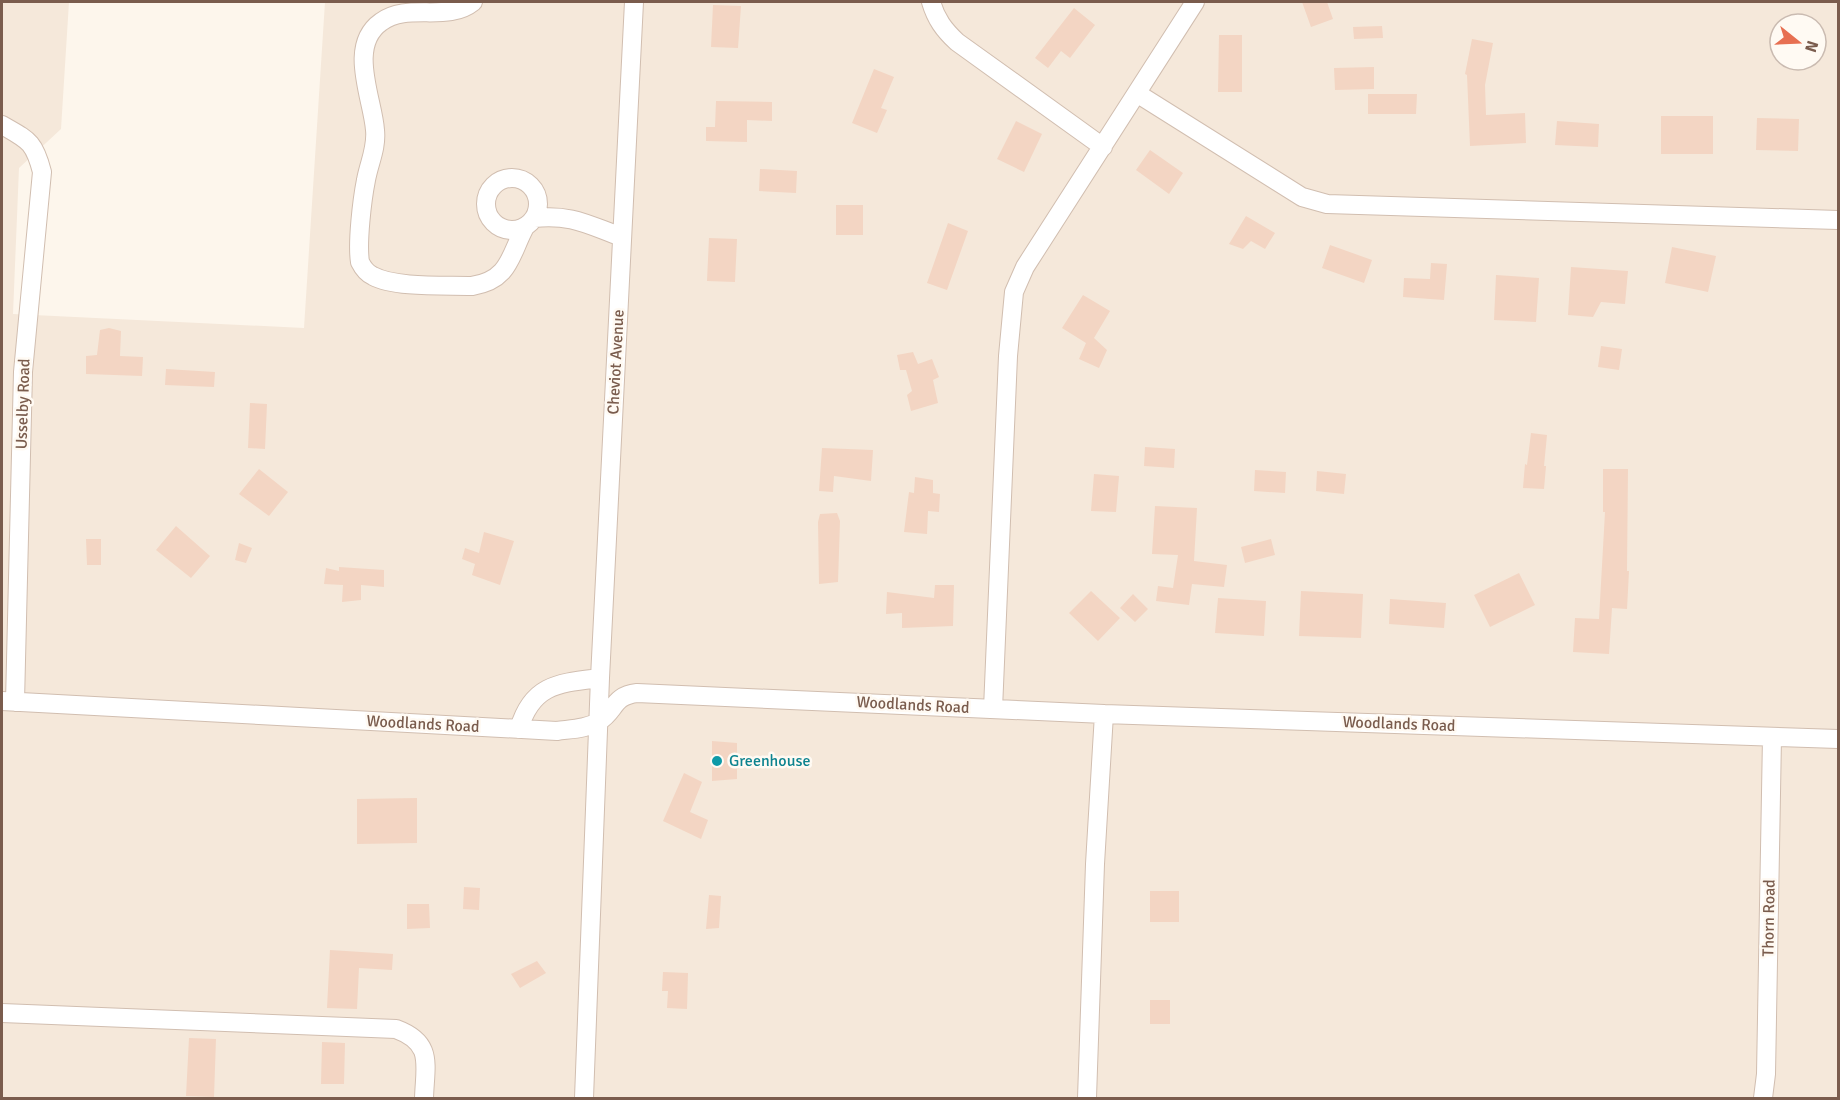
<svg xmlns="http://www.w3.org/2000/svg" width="1840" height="1100" font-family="Signika,sans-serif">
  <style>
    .residential { fill: #f5e8da; fill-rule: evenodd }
    .building { fill: #f3d5c3 }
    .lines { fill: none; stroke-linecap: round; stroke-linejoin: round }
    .minor-casing { stroke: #d1beb0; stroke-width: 20 }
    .minor { stroke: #fff; stroke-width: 18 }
    .culture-dot { fill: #0f9aa8; stroke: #fffaf3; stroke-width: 2 }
    .labels { text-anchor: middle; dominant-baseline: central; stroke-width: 5; stroke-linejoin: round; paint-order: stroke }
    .street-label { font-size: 16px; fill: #7a5c4d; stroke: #fffaf3 }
    .culture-label { font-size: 16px; fill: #0d838f; stroke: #fffaf3; text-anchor: start }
  </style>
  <rect width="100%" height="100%" fill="#fdf6ec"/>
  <path class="residential" d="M2,2h67l-8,127 -42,39 -6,146 291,14 21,-326h1513v1096h-1836zM1780,24h36v36h-36z"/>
  <path class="building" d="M1302,2h25l6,17 -22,8z
    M713,5l28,1 -3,42 -27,-1z
    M1074,8l21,17 -25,33 -9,-7 -13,17 -13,-10z
    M1382,26l1,12 -29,1 -1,-12z
    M1219,35h23v57h-24z
    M1472,39l21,4 -8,42 1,30 39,-2 1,30 -56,3 -3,-71 -2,-1z
    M1374,67v22l-39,1 -1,-22z
    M874,69l20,8 -13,31 6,2 -10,23 -25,-10z
    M1368,94h49l-1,20h-48z
    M716,101l56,1v19l-25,-1v22l-41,-1v-14h9z
    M1661,116h52v38h-52z
    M1757,118l42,1 -1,32 -42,-1z
    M1016,121l26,13 -18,38 -27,-13z
    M1557,121l42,3 -1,23 -43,-2z
    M1150,150l33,23 -14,21 -33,-24z
    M760,169l37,2 -1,22 -37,-2z
    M836,205h27v30h-27z
    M1246,216l29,17 -10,16 -14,-8 -8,8 -14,-5z
    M948,223l20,8 -21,59 -20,-7z
    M709,238l28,1 -2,43 -28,-1z
    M1330,245l42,15 -8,23 -42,-15z
    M1672,247l44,9 -8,36 -43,-9z
    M1431,263l16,1 -3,36 -41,-3 1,-19 26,1z
    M1571,267l57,4 -3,33 -24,-2 -8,15 -25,-2z
    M1496,275l43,3 -3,44 -42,-2z
    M1083,295l27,16 -16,27 13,12 -8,18 -20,-9 7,-16 -24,-15z
    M109,328l12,3 -1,25 23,1 -1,19 -56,-2v-18l11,-1 3,-25z
    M1601,346l21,3 -3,21 -21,-3z
    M913,352l5,12 14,-5 7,18 -6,3 5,23 -27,8 -4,-16 5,-4 -6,-21h-6l-3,-15z
    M166,369l49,3 -1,15 -49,-2z
    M250,403l17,1 -2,45 -17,-1z
    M1531,433l16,2 -3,31h2l-2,23 -21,-1 2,-24 2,1z
    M1145,447l30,2 -1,19 -30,-2z
    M822,448l51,2 -2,31 -37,-5 -1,16 -14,-1z
    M259,469l29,23 -19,24 -30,-22z
    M1603,469h25l-1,102h2l-2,38 -15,-1 -3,46 -36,-2 2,-34 24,1 6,-107h-2z
    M1255,470l31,2 -1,21 -31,-2z
    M1317,471l29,3 -2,20 -28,-3z
    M1094,474l25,2 -3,36 -25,-1z
    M915,477l18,3v13l7,1 -1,18 -11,-1 -1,23 -23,-2 5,-40 5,1z
    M1155,506l42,2 -3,53 33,4 -3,22 -32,-3 -3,21 -33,-4 2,-15 15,2 5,-33 -26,-1z
    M837,513l3,8 -2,61 -19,2 -1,-62 2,-8z
    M176,526l34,30 -19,22 -35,-28z
    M484,532l30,9 -14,44 -28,-10 3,-11 -13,-5 3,-11 14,5z
    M86,539h15v26h-14z
    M1271,539l4,16 -30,8 -4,-16z
    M239,543l13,5 -6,15 -11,-3z
    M339,567l45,3v17l-23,-2v15l-19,2 1,-17 -19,-1 2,-16 13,3z
    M1519,573l16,32 -45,22 -16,-32z
    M935,585h19l-1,41 -51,2v-15l-16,1 1,-22 47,6z
    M1091,591l29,27 -22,23 -29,-28z
    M1301,591l62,3 -2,44 -62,-2z
    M1133,594l15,15 -13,13 -15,-14z
    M1218,598l48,3 -2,35 -49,-3z
    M1390,599l56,4 -2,25 -55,-4z
    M712,741l25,2v36l-25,2z
    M684,773l18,9 -12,30 18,8 -7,19 -38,-18z
    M417,798v45l-60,1v-45z
    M464,887l16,1 -1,22 -16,-1z
    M1150,891h29v31h-29z
    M709,895l12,1 -2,32 -13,1z
    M407,904h22l1,24 -23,1z
    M330,950l63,4 -1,16 -33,-2 -2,41 -30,-1z
    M537,961l9,12 -26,15 -9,-14z
    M663,972l25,1 -1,36 -20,-1 1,-17h-6z
    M1150,1000h20v24h-20z
    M189,1038l27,1 -2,58 -28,-1z
    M322,1042l23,1 -1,41h-23z"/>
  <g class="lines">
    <g class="minor-casing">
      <path id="minor" d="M473,2c-26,21 -65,0 -92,20 -34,24 -8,77 -6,108 2,18 -6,33 -9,50 -4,20 -9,63 -6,82 3,6 6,11 13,14 22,12 73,9 99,10 38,-6 38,-31 53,-59
        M931,2c5,17 13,28 26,40l146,105
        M1138,94l164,103 25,7 511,16
        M2,125c26,15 32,16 40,47l-19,200 -8,330
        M486 204a26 26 0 1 1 52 0a26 26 0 1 1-52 0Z
        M534,218c38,-4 54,7 88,19
        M2,701l555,30c14,-2 30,-2 42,-10 17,-10 13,-25 38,-28l467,21 734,25
        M993,709l15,-353 6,-64 11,-25 170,-265
        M519,729c13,-45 40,-46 81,-51
        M2,1013l394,16c38,14 29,36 28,69
        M584,1098l16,-420 34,-676
        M1087,1098l8,-234 9,-150
        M1763,1098l3,-24 6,-337"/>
    </g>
    <use href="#minor" class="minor"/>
  </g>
  <circle class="culture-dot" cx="717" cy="761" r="6"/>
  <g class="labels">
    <g class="street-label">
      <text transform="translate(616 362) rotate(-87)">Cheviot Avenue</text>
      <text transform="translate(23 404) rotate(-88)">Usselby Road</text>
      <text transform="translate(913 705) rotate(3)">Woodlands Road</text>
      <text transform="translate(423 724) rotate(3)">Woodlands Road</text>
      <text transform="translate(1399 724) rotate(2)">Woodlands Road</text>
      <text transform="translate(1769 918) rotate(-89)">Thorn Road</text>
    </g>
    <g class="culture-label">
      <text x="729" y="761">Greenhouse</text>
    </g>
  </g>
  <rect width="1840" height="1100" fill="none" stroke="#7a5c4d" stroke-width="6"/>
  <g transform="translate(1798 42) rotate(108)"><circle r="28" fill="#fffaf3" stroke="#cabbb1" stroke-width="1.5"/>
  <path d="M0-4.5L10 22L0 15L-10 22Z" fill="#e76f51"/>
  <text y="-9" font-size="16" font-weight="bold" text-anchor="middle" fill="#7a5c4d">N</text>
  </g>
</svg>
